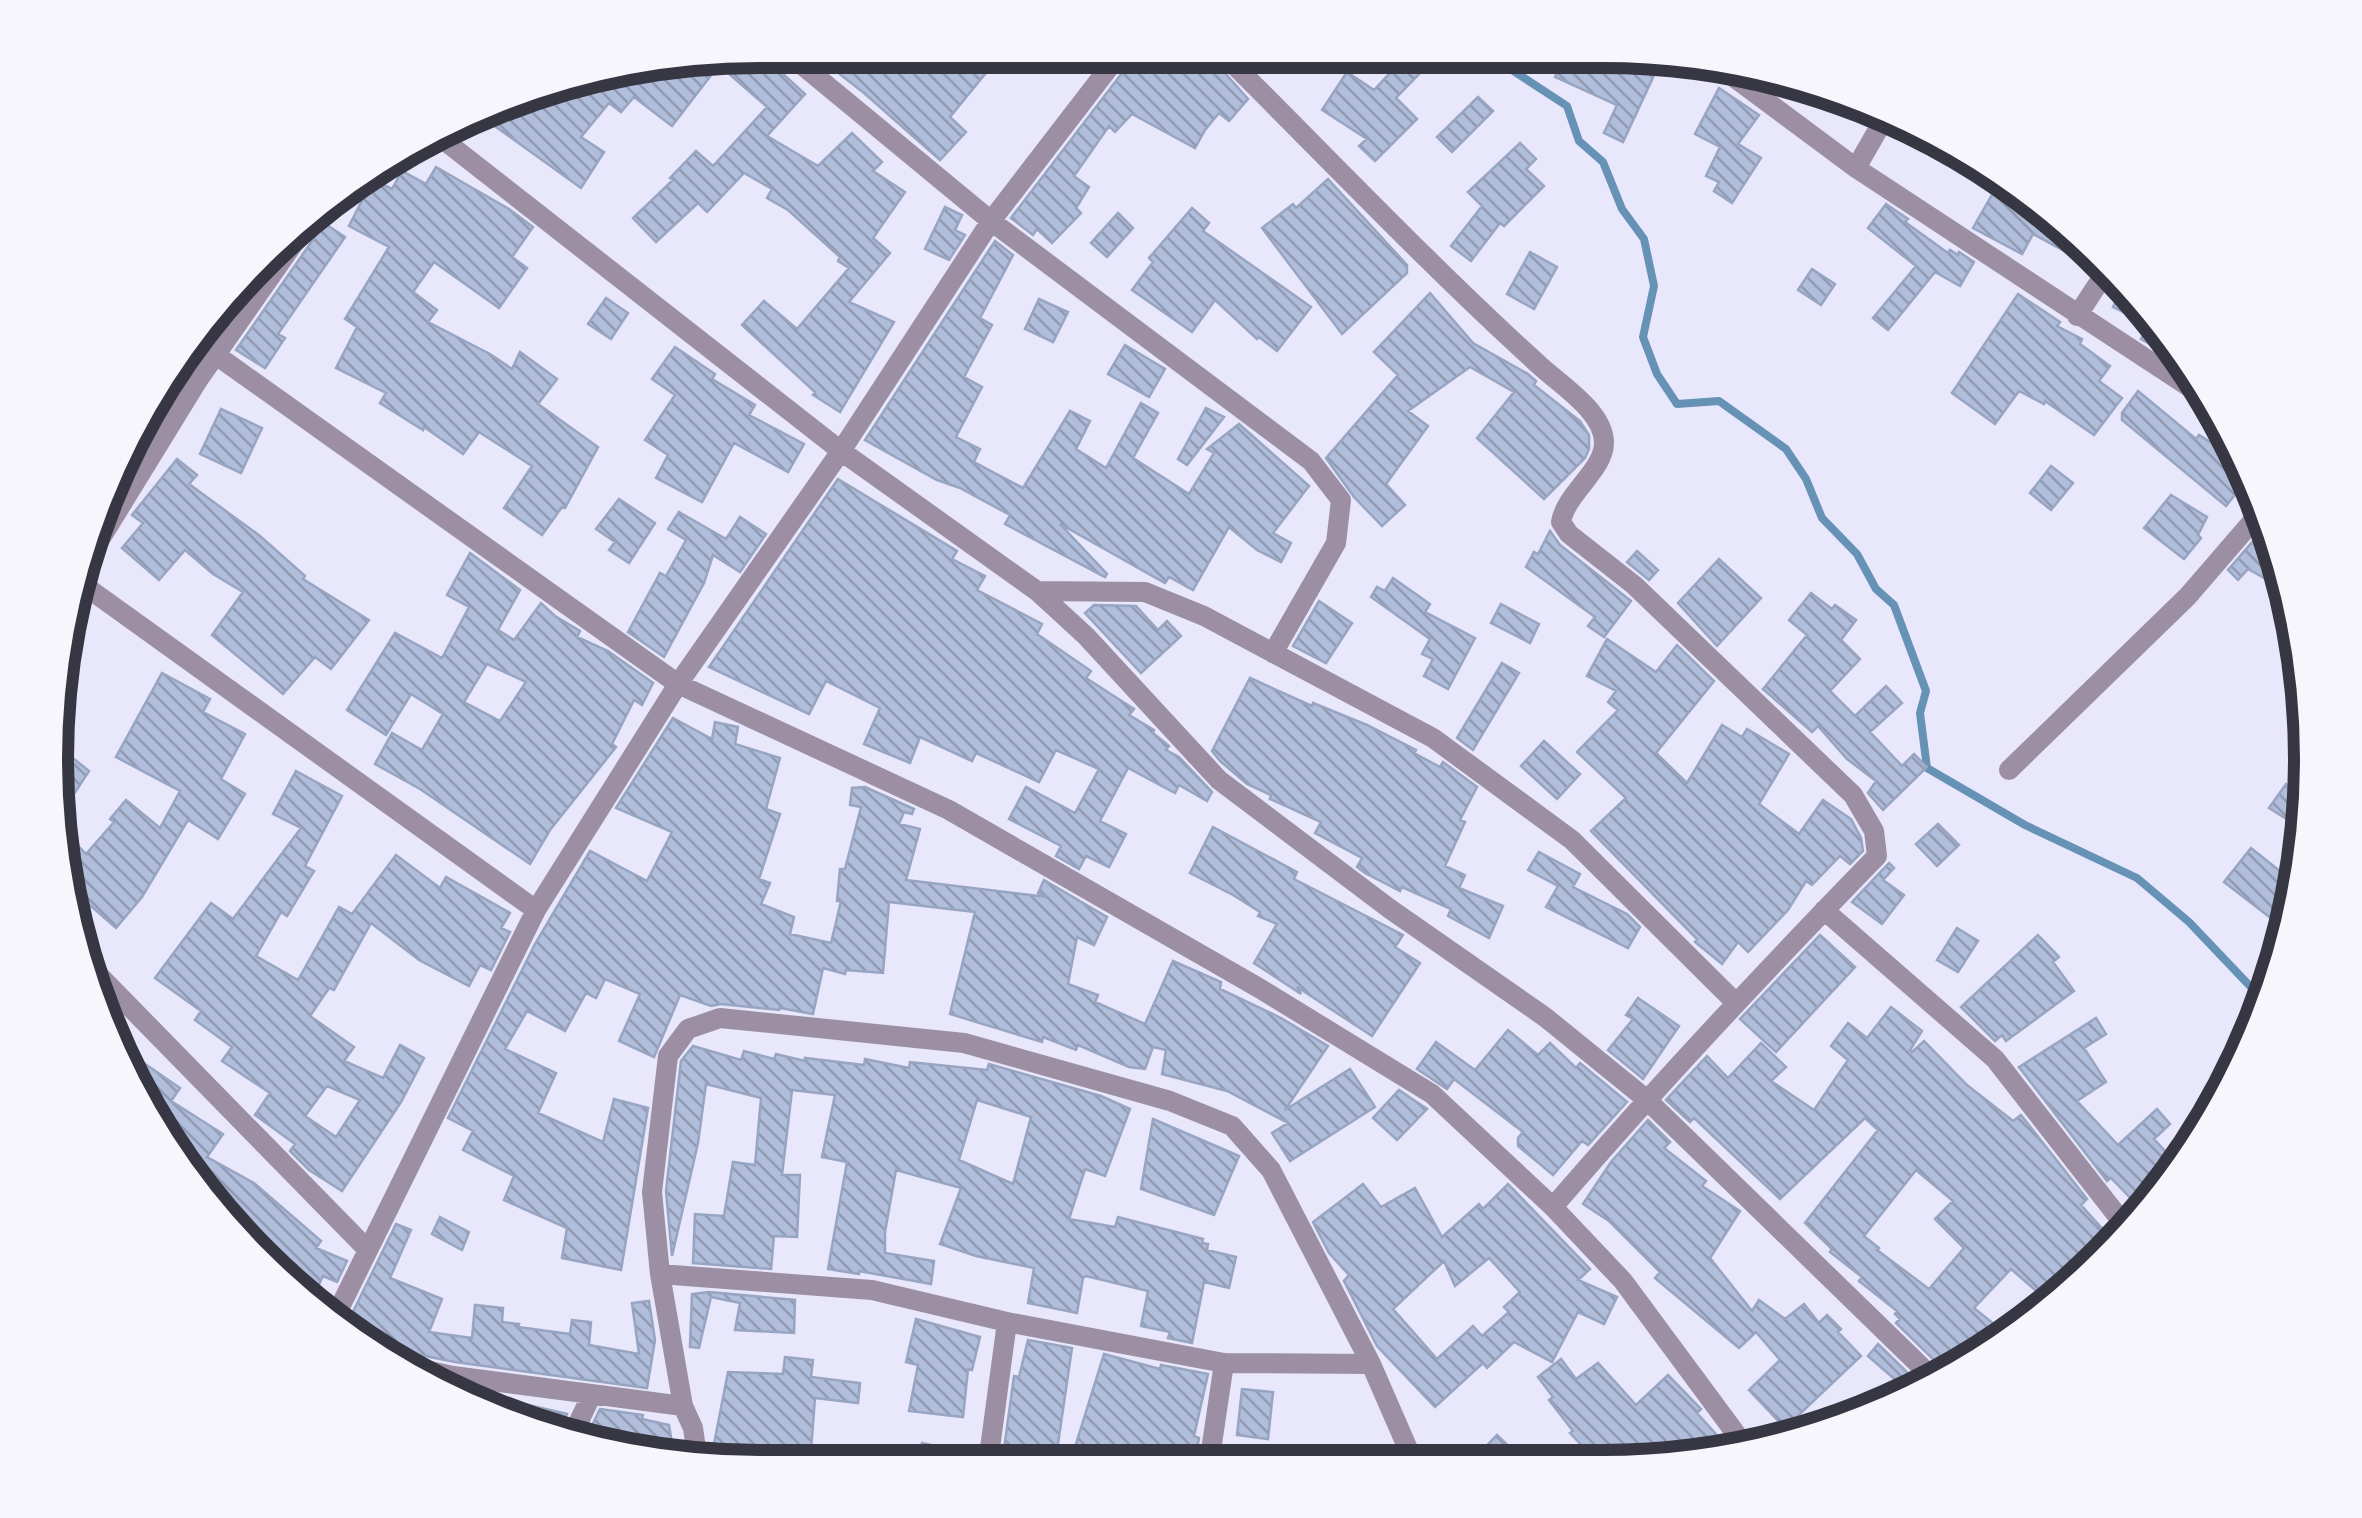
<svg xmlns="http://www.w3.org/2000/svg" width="2362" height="1518" font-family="Poppins,sans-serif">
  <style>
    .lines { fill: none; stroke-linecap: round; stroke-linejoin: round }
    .stream { stroke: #6692b6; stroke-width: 8 }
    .building { fill: url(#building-back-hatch); stroke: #98a5c2; stroke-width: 2.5; fill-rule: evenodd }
    .minor { stroke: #9c8fa3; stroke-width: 20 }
    .rim { fill: none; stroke: #373643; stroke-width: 12 }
  </style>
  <defs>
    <pattern id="building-back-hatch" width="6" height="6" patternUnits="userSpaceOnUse" patternTransform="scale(2.5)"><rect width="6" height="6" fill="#b0bddb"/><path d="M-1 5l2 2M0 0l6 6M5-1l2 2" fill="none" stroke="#909ab3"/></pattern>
  </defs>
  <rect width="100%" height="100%" fill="#e9e7fb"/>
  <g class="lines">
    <path class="stream" d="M1489,55l78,51 12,35 24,21 19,47 22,30 10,47 -11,51 14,37 20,30 42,-3 67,48 20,30 16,39 35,36 19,35 18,16 32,86 -6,22 7,55 98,57 112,53 52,44 78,82"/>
  </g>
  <path class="building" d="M757,50l48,44 -38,42 51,30 34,-33 30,29 -9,9 32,21 -32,46 17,15 -41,49 45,20 -54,90 -27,-17 2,-3 -73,-67 22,-24 33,28 52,-61 -11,-7 2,-4 -52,-47 -21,-12 5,-9 -28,-16 -37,39 -9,-9 -42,39 -23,-24 40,-38 -3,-2 26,-27 17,15 54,-59 -48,-42 -47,61 -38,-29 -13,15 -12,-9 -28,34 23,15 -23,36 -103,-74 54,-27 55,-9 13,7 8,-10z
    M809,50l131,1 16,14 12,-14h13l13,12 -44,54 16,15 -26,28 -76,-67z
    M1135,52l72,1 41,46 -19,22 -10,-8 -14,17 -10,18 -63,-34 -17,18 -6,-6 -35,50 15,11 -13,21 5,5 -29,30 -15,-14 -4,6 -22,-17 121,-158z
    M1566,55l97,1 -40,86 -19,-9 13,-28 -62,-28z
    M1404,58l16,15 -24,25 21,21 -42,42 -16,-15 8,-7 -45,-29 25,-38 27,18z
    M1719,88l40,27 -21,29 23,14 -29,45 -18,-12 5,-9 -13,-6 14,-29 -25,-13z
    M1478,97l15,14 -41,41 -15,-15z
    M1520,143l16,16 -10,10 18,17 -40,40 -4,-3 -29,38 -20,-15 31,-40 -14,-14z
    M436,167l73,42 24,18 -21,30 15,11 -28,40 -65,-46 -21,30 24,18 -9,12 62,32 22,15 8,-17 37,27 -19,25 60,43 -33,61 -3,-1 -20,28 -38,-27 28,-42 -53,-34 -16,22 -39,-27 -1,3 -43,-27 6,-10 -50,-25 21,-41 -12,-8 44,-72 -40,-21 24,-47 19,10 10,-18 24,13z
    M1328,179l79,86v8l-65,61 -80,-106 31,-24 3,4z
    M2001,179l70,47 15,16 -9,16 -44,-24 -11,20 -49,-26z
    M1886,204l22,15 -3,3 43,31 2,-3 8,5 1,-3 15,10 -14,24 -25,-14 -47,58 -15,-12 43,-52 -48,-38z
    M945,207l17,8 -7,15 10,5 -16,25 -24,-11z
    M1192,208l17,15 -6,8 108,76 -34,44 -18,-14 -2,2 -42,-39 -23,32 -60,-42 21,-28 -4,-4z
    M1118,213l15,15 -26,29 -16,-14z
    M321,221l24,16 -67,97 7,4 -20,30 -29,-18 83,-119z
    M995,241l18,14 -33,63 12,7 -28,52 18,10 -26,50 24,12 -6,13 49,26 47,-77 20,10 -14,28 30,19 35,-65 17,10 -25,45 56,36 25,-41 -7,-4 32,-25 70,62 -36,47 18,10 -10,19 -24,-12 -28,-23 -36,63 -24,-13 -4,6 -105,-59 47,50 -2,3 -100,-53 5,-9 -50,-27 -23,-8 -72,-40z
    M1530,252l27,15 -23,42 -27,-15z
    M1812,269l23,15 -14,21 -23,-15z
    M2125,284l40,43 25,40 -49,-28 8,-14 -36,-18z
    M1430,293l43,50 55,31 8,7 -2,4 46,36 9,14v14l-4,9 -41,41 -67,-61 37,-46 -44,-25 -62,44 20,15 -42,58 19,21 -23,21 -28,-29 -28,-39 72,-83 -24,-23z
    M2018,294l42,28 -3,4 25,13 -2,5 30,22 -11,15 23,17 -28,37 -49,-34 -1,3 -25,-13 -24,33 -43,-31z
    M606,298l22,15 -17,26 -23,-15z
    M1039,299l29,13 -15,30 -28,-13z
    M1125,345l40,24 -16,28 -41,-23z
    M675,347l40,27 -3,5 43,26 -6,10 55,29 -16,28 -54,-29 -32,59 -46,-24 12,-23 -23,-15 30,-45 -23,-16z
    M2138,391l58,48 3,-4 48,31 3,10 -24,30 -104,-86v-7z
    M1206,408l18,9 -37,48 -9,-6z
    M221,409l41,19 -21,45 -41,-19z
    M177,459l20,16 -8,9 71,52 45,40 -2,3 66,41 -38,49 -16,-12 -32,37 -71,-59 31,-43 -30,-18 -28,-24 -26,30 -37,-32 21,-25 -11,-8z
    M2051,466l22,17 -22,27 -21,-17z
    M838,479l119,72 -5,8 33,17 -8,14 65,34 -5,10 54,37 -5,7 48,31 -5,6 25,15 -1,3 16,13 -3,4 13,7 33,35 -5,9 -28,-16 -4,8 -47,-25 -28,53 26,13 -17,33 -23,-11 -7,13 -23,-13 5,-10 -52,-27 17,-32 49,26 24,-44 -43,-19 -17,32 -63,-29 -4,8 -52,-24 -10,26 -46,-19 16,-36 -54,-27 -17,33 -100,-47z
    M2171,495l36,22 -9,18 3,3 -17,21 -40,-31z
    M619,499l36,24 -26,40 -20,-13 6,-8 -19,-13z
    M679,512l47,27 14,-22 26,17 -26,38 -27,-17 -9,28 -40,74 -36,-25 32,-59 6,3 20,-36 -18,-11z
    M2268,524l20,51 3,18 -43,-24 -10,11 -10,-10z
    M1550,531l10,14 71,56 -27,36 -16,-11 7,-9 -69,-50 8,-15 4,2z
    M1637,551l21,19 -9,10 -22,-18z
    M470,553l50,37 -22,40 16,10 27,-37 14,13 25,15 -3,6 31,14 45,32 -11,22 -8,-5 -22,44 4,3 -66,83 -20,34 -110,-75 -45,-25 17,-31 30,17 21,-36 -32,-20 -25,41 -39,-25 48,-77 47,25 27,-51 -22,-12zM487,664l39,18 -26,39 -36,-19z
    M1719,559l42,39 -44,48 -39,-43z
    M1393,578l37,26 -5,8 50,26 -27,51 -24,-13 9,-17 -11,-5 8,-15 -59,-42 6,-10 8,4z
    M1811,593l21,16 3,-4 21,15 -15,20 19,19 -30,32 25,25 31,-30 16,17 -32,29 32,34 12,-12 13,13 -44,43 -15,-17 8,-12 -29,-22 -29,-33 -6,6 -49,-43 44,-54 -18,-15z
    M1319,601l33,22 -26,40 -33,-17z
    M1501,604l38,20 -9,19 -39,-20z
    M1094,605l42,1 22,24 9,-9 14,15 -40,37 -56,-60z
    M1607,639l49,33 21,-27 37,36 -58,72 31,30 35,-58 20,12 5,-8 42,25 -30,50 40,30 24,-34 28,19 10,19 2,13 -13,13 -10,-8 -28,29 -6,-4 -18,29 -40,42 -10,-10 -16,22 -27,-22 2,-3 -106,-108 35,-33 -49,-46 41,-42 -10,-8 8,-11 -29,-15z
    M1502,663l17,10 -46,77 -16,-12z
    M162,673l48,26 -7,13 42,22 -24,45 24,15 -27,45 -30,-19 -46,77 -26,31 -47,-41 -6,-57 23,24 28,-32 -4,-3 16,-19 34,28 20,-37 -64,-34z
    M1250,678l62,28 1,-3 54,22 49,25 -2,3 26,14 3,-5 34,25 -17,33 5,2 -20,44 20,9 -6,13 44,18 -14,32 -41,-22 3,-7 -49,-22 -2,4 -35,-18 -8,-6 5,-9 -47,-25 6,-11 -51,-23 1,-4 -24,-11 -27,-23 -8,-10z
    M673,718l39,21 3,-17 23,5 -3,17 45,14 -14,51 14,5 -21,65 11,4 -9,21 33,13 -4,17 41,9 10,-42h-4l3,-32h5l16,-62 -11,-2 2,-17 13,-1 49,22 -2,5 -8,-2 -5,12 21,5 -14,51 141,17 -9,-4 6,-13 63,37 -13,28 -17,-8 -9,47 30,11 -3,7 50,22 28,-63 48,21 -1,7 59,28 49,29 -43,64 65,-41 25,38 -85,54 -18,-28 16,-10 -61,-32 -65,-17 4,-24 -13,-3 -8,22 -16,-2 -51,-22 -2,5 -33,-13 -1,5 -92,-28 25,-102 -86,-10 -6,71 -37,-3 -1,4 -22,-6 -10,46 -33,-6 -1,2 -58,-6 -10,2 -31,-11 -26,62 -35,-16 21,-47 -35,-15 -9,19 -10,-5 -21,38 -38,-20 -22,38 51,24 -18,40 65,29 11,-43 34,9 -27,162 -59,-12 5,-30 -63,-28 10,-24 -51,-26 10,-19 -25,-13 87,-174 55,-93 57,30 25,-49 -56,-24z
    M1544,741l36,33 -23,25 -36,-33z
    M54,743l35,28 -28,43 -3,-40z
    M296,771l46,25 -37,70 9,5 -27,45 -6,-4 -25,44 42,24 41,-73 13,7 44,-59 44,33 6,-11 64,36 -9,15 9,4 -19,38 -11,-5 -11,21 -50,-26 -48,-37 -37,67 -5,-2 -19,28 44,31 -10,14 39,17 17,-33 24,13 -23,44 -59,89 -33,-21 -19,-19 5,-7 -40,-29 15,-22 -48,-32 10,-14 -37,-27 6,-9 -46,-33 56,-75 22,16 68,-91 -28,-14zM327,1086l33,14 -24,37 -31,-21z
    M2286,784l22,16 -1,32 -38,-24z
    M1938,824l21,21 -22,21 -21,-22z
    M1213,827l84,45 -3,7 109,56 -8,12 25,16 -48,73 -75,-49 4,7 -47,-31 23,-39 -19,-8 2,-4 -27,-17 -43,-22z
    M2251,848l35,28 -10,12 12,10 -16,21 -48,-37z
    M1539,852l41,22 -7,13 54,27 13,13 -12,21 -82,-41 12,-21 -30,-16z
    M1889,863l5,5 -11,12 21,15 -22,29 -30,-22z
    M1957,928l21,13 -20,31 -21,-12z
    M1820,935l35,32 -79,85 -36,-33z
    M2038,935l21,22 -6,5 21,29 -68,50 -4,-6 -7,6 -34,-34z
    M1638,998l41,28 -36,53 -35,-29 25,-31 -7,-4z
    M1891,1007l31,24 -12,19 2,2 12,-11 43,44 46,36 8,-6 66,84 -6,6 34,38 -35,31 3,2 -27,26h-7l-38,-33 -37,39 36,29 -56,34 -12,-12 -4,5 -42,-41 4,-4 -5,-5 2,-3 -38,-30 3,-4 -32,-25 2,-3 -27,-26 73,-93 -13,-12 -85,81 -86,-81 -4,4 -24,-22 41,-44 21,22 33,-35 25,24 -15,14 43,29 34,-50 -17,-14 17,-23 19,15zM1916,1170l37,31 -18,18 29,29 -35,41 -52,-39 2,-2 -15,-12z
    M2096,1018l10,16 -22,14 22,34 -29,19 41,44 39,-36 13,15 -16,15 25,27 -39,42 -29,-30 -4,3 -88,-114z
    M1508,1030l30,25 12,-12 26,25 4,-5 47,39 -39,43 -6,-4 -29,34 -35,-29v-8l5,-6 -69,-53 -7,10 -30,-20 19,-27 39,28z
    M693,1046l48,14 3,-9 30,8 2,-5 29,7v-3l59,7 1,-6 44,9 1,-6 77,8 2,-6 112,32 29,13 -25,67 -20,-7 -16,50 46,8 3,-10 85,22 -1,4 6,1 -1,6 29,7 -7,31 -25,-6 -12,61 -24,-5 2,-6 -29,-6 7,-35 -62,-15 -3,2 -6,35 -49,-10 6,-35 -58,-12 -36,-12 21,-56 -65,-18 -11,62v21l49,8 -3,23 -72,-13v3l-31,-5 19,-107 -25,-5 13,-62 -43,-5 -10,85h18l-3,62 -23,-1 -3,33 -78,-6 2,-49 29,2 9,-54 22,3 6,-67 -55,-14 -8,59 -26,113 -6,-65 15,-130zM977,1100l54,17 -18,67 -54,-24z
    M122,1048l58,40 -9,13 52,33 -16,23 47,26 67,58 -5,7 31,13 -10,21 -14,-6 -13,28 -18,-12 -103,-117 7,-8 -28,-18z
    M1399,1090l28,19 -30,31 -24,-22z
    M1153,1119l86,37 -25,59 -73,-26z
    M1648,1120l22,22 -6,6 42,33 -4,5 38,25 -30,47 42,53 7,-11 26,19 19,-15 15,19 8,-8 14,14 -3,3 23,24 -76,72 -36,-38 31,-30 -24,-28 -17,16 -84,-70 5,-6 -51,-51 -26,-17 28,-42z
    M1363,1184l18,23 34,-19 27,49 37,-33 4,5 25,-25 82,85 -12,11 39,17 -13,27 -26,-12 -26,50 -38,-20 -27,26 -4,-5 -48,44 -58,-61 -33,-65 5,-6 -20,-22 -16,-31zM1489,1258l31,34 -16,15 5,5 -27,24 -9,-10 -36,33 -44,-50 51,-48 11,25z
    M440,1217l29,15 -7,18 -30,-16z
    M396,1224l15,6 -21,48 52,21 -13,33 43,6 3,-33 28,3 -1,14 17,2 -1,3 52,7 2,-14 19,2 -2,23 50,9 -7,-51 17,-2 6,39 -8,48 -192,-26 -40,-8 -9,1 -20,-4 -40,-25z
    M709,1292l86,8 -1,33 -59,-3 5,-27 -29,-6 -12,51 -9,-1 2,-53z
    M916,1319l64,18 -8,33 -4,-1 -5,48 -54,-6 9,-46 -12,-3z
    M1028,1340l44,8 -17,116h-53l12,-88 5,1z
    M1878,1344l43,42 -7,10 -5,2 -14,-11 3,-5 -30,-26z
    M1104,1354l56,15 1,-4 47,9 -14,62 5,2 -5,26h-48l-70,-20z
    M785,1357l28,3 -2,17 49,6 -2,20 -43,-5 -5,65 -99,-1 -2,-19 5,1 14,-72 55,2z
    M1561,1359l15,20 22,-16 38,42 32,-30 33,34 -4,4 36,40 -47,7 -16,-17 -25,23h-44l-31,-33 3,-2 -24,-31 4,-3 -15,-20z
    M1242,1389l31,3 -5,47 -31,-4z
    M451,1390l25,3 91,21 -8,19 -72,-19z
    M600,1409l43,6 -1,4 27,6 6,37 -90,-22z
    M1497,1435l32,31h-62z
    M922,1443l53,12 -1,8h-56z"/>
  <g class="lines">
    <path class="minor" d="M784,50l207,171 320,240 30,39 -5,43 -63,110
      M1222,53c105,104 207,212 316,311 21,20 66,47 66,79 0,27 -38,50 -43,79l8,12 65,51 219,210 21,36 3,25c-111,114 -220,230 -324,351
      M1712,61l144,107 356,234
      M436,134l405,317 196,140 49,45 133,144 171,129 155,108 101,82 291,283
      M1856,168l31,-54
      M2077,316l32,-49
      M216,355l462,329 271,126 310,178 173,106 121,113 70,74 125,169
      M176,365l22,15
      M80,572l118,-192 110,-157
      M78,581l458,329
      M1037,591l108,1 59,24 229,122 139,102 163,162
      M2009,770l179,-174 75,-87
      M1824,910l171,149 135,173
      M81,957l286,292
      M660,1274l212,16 135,32 217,41 147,1
      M334,1319l202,-409 142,-226 163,-233 150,-230 130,-169
      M412,1367l41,9 230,30
      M572,1436l20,-42
      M698,1462l-5,-34 -10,-22 -23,-132 -8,-82 16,-136 20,-27 32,-11 244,25 206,58 62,25 39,44 100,194 44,101
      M988,1463l19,-141
      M1209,1464l15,-101"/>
  </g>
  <path d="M0 0H2362V1518H0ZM759 68H1603A691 691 0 0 1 2294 759V759A691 691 0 0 1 1603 1450H759A691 691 0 0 1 68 759V759A691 691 0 0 1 759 68Z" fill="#f7f6fd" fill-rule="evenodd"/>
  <path class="rim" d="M759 68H1603A691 691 0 0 1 2294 759V759A691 691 0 0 1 1603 1450H759A691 691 0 0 1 68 759V759A691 691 0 0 1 759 68Z"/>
</svg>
